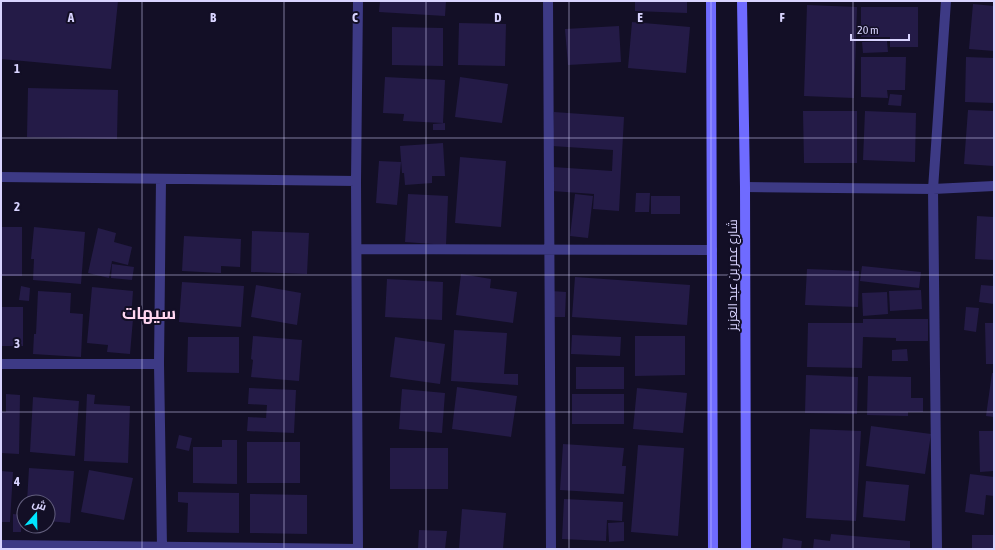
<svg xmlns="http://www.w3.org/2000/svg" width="995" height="550" font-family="'Asap Condensed',Cairo,sans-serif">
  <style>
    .building { fill: #241b47 }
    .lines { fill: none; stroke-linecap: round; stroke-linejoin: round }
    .minor { stroke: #3d3a85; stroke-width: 10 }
    .secondary { stroke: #6f6bff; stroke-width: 10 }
    .grid { fill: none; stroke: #d9d4ff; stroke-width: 1; stroke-opacity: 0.55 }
    .labels { text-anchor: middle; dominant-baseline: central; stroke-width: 4; stroke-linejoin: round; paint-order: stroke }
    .street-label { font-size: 13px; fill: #d9d4ff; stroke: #130f26 }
    .district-label { font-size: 17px; font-weight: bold; fill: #ffd6f0; stroke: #130f26 }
    .grid-label { font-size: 13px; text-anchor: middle; font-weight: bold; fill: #d9d4ff; stroke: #130f26; stroke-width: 4; stroke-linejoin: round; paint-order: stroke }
  </style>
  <rect width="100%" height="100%" fill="#130f26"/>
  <path class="building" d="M1,1h117l-7,68 -110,-10z
    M380,1h66l-1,15 -66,-4z
    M635,1h52v12l-52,-2z
    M973,4l21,2v45l-25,-2z
    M807,5l50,2 -3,91 -50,-2z
    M861,7h57v40h-28v-10h-29z
    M632,22l58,5 -4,46 -58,-5z
    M459,23l47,1 -1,42 -47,-1z
    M619,26l2,36 -53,3 -3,-36z
    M392,27l51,1v38l-51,-1z
    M887,41l1,11 -25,1 -1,-11z
    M861,57h45l-1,33h-18l1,8 -27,-1z
    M966,57l28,1v45l-29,-1z
    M385,77l60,3 -2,43 -40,-2 1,-7 -21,-1z
    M460,77l48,7 -6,39 -47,-6z
    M28,88l90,2 -1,49 -90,-2z
    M890,94l12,1 -1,11 -13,-1z
    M968,110l26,1v55l-30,-2z
    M803,111h54v52h-53z
    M865,111l51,2 -1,49 -52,-2z
    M554,112l70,5 -5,94 -26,-2 1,-15 -42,-3 1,-24 59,4 1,-21 -61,-4z
    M445,123v7h-12v-6z
    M443,143l2,33h-13v7l-27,2 -1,-12h-2l-2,-27z
    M460,157l46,4 -5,66 -46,-4z
    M379,161l22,1 -4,43 -21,-2z
    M636,193h14l-1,19h-14z
    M408,194l40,2 -2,49 -41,-3z
    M575,194l18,2 -5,42 -18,-2z
    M651,196h29v18h-29z
    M977,216l17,1v43l-19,-1z
    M1,227h21v49h-21z
    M34,227l51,5 -4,52 -48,-4 1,-21h-3z
    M98,228l18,5 -2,9 18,5 -4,18 -16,-4 -3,17 -21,-5z
    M252,231l57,2 -2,41 -56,-2z
    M184,236l57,3 -1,28 -19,-1v7l-39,-2z
    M112,264l22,3 -2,13 -21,-2z
    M862,266l59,6 -2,16 -59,-7z
    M807,269l52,2 -1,36 -53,-2z
    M461,274l30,5 -1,9 27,4 -4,31 -57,-8z
    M575,277l115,8 -3,40 -115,-8z
    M387,279l56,3 -1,38 -57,-3z
    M182,282l62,4 -3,41 -62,-5z
    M256,285l45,8 -4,32 -46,-8z
    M981,285l13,1v18l-15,-2z
    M21,286l9,2 -1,13 -10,-1z
    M92,287l41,4 -2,28h2l-3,35 -23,-2 1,-7 -21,-2z
    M921,290l1,19 -32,2 -1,-20z
    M38,291l33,2 -1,20 13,1 -2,43 -48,-3 1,-20h2z
    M551,291l15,1 -1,25h-15z
    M887,292l1,22 -25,2 -1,-23z
    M1,307h22v39h-22z
    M966,307l13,1 -3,24 -12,-2z
    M863,319h65v22h-32v-3l-33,-1 -1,31 -55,-1 1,-44h55z
    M985,323h9v41h-8z
    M454,330l53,3 -3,41h14v11l-67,-4z
    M572,335l49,2 -1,19 -49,-2z
    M253,336l49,4 -3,41 -48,-4 2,-17 -2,-1z
    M635,336h50v39l-50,1z
    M188,337h51v36l-52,-1z
    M395,337l50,7 -5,40 -50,-7z
    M907,349l1,12h-16v-11z
    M576,367h48v22h-48z
    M992,373h2v44l-8,-1z
    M806,375l52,2 -1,37 -52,-1z
    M868,376l43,1v21h12v14h-15v4l-41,-1z
    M457,387l60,9 -6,41 -59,-8z
    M249,388l47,2 -2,43 -47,-2 1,-14 18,1 1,-13 -19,-1z
    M637,388l50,5 -4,40 -50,-4z
    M402,389l43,4 -3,40 -43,-4z
    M6,394l14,1 -1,59 -18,-1v-41h5z
    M87,394l8,1 -1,9 36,2 -2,57 -44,-2z
    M572,394h52v30h-52z
    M33,397l46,4 -4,55 -45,-4z
    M871,426l60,8 -6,40 -59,-8z
    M810,429l51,2 -5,90 -50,-3z
    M979,431h15v40l-14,1z
    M179,435l13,3 -3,13 -13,-3z
    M222,440h15v44l-44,-1v-36h29z
    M247,442h53v41h-53z
    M563,444l61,4 -2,18h4l-2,28 -64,-4z
    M638,445l46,3 -6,88 -47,-4z
    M390,448h58v41h-58z
    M29,468l45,3 -4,52 -22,-2v-19h-21z
    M89,470l44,8 -9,42 -43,-8z
    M1,471l12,1 -3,50h-9z
    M970,474l24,3v19l-8,-1 -2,20 -19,-3z
    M866,481l43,4 -4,36 -42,-4z
    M178,492l61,1v40l-52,-1 1,-29 -10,-1z
    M250,494l57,1v39l-57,-1z
    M564,499l59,3 -1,19 -15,-1 -1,21 -44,-2z
    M462,509l44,4 -3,36h-44z
    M13,514l9,1 -1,17h-8z
    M624,522v19l-15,1 -1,-19z
    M419,530l28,1 -2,18h-27z
    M831,534l79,7v8h-97l1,-10 16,2z
    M972,535h22v14h-22z
    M783,538l19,3 -1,8h-19z"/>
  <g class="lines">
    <path class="minor" d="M548,1l3,548
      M1,177l355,4
      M161,179l-2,185 3,183
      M745,187l188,2 61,-3
      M357,249l355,1
      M1,364h158
      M1,545l357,4 -2,-368 2,-180
      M937,549l-4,-360 13,-188"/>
    <path class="secondary" d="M711,1l2,548
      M742,1l3,186 1,362"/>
  </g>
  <path class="grid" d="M142,1v548M284,1v548M426,1v548M569,1v548M711,1v548M853,1v548M1,138h993M1,275h993M1,412h993"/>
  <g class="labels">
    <g class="street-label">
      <text transform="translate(732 275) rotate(-90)">شارع عمر بن عبد العزيز</text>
    </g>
    <g class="district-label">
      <text x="149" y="313">سيهات</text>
    </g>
  </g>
  <g class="grid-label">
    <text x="71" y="22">A</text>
    <text x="213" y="22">B</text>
    <text x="355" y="22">C</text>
    <text x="498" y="22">D</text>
    <text x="640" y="22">E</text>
    <text x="782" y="22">F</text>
    <text x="17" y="73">1</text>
    <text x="17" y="211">2</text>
    <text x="17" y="348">3</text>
    <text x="17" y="486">4</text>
  </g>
  <rect width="995" height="550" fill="none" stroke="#d9d4ff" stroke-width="4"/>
  <g transform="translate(36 514) rotate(20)"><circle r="19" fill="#130f26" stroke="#625e7d"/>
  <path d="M0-3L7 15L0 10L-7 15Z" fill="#00e5ff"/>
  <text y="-6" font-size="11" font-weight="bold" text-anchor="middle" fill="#d9d4ff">ش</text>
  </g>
  <path d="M851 34v6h58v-6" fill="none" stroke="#d9d4ff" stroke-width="2"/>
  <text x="857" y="34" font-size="12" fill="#d9d4ff" stroke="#130f26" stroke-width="3" paint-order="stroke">20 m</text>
</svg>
